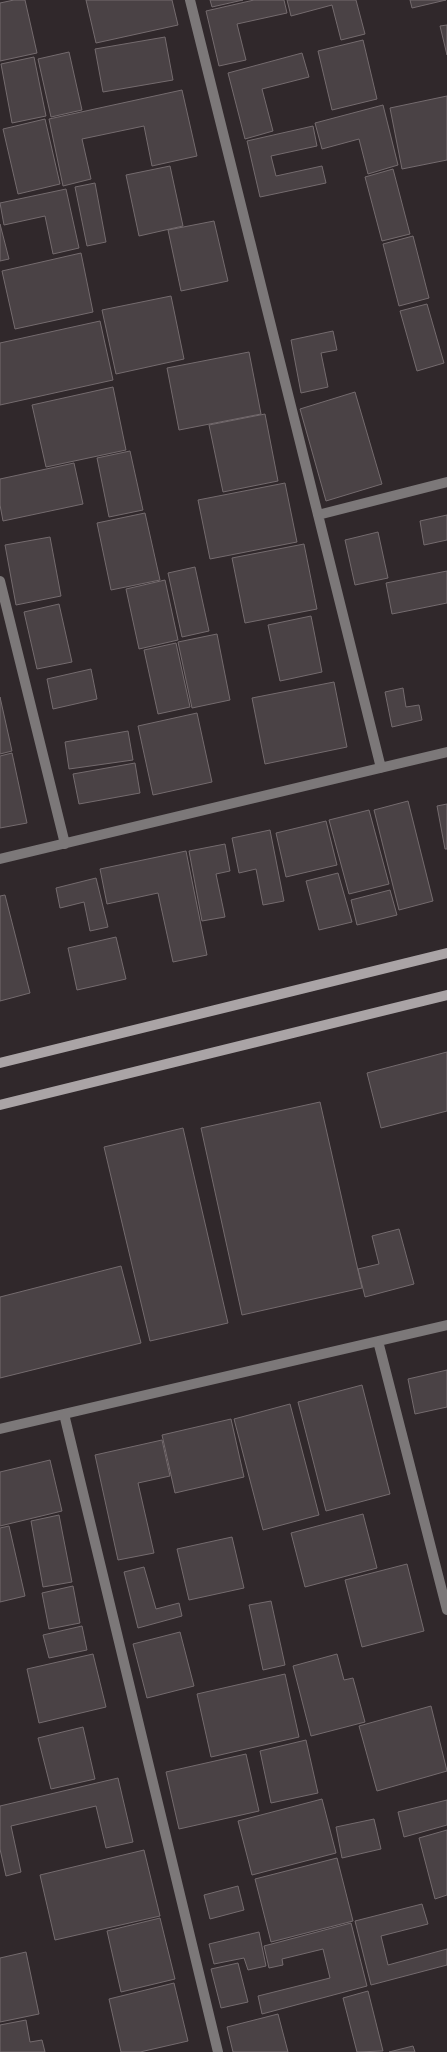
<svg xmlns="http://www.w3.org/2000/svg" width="447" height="2052" font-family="'IBM Plex Sans',sans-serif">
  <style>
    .building { fill: #4a4245; stroke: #746b6e }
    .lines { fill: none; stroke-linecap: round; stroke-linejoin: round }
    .minor { stroke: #7c7879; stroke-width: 10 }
    .secondary { stroke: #aaa4a6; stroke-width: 10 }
  </style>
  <rect width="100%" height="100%" fill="#30282b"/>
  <path class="building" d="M14,0h11l12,53 -37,8v-58z
    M86,0h86l6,25 -82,18z
    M210,0h33l-31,7z
    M254,0h30l3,13 -50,11 9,36 -27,6 -13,-55z
    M287,0h69l9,34 -24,6 -9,-35 -41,11z
    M410,0h36l-34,8z
    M447,25v30l-7,-29z
    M165,37l8,43 -70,12 -8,-43z
    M363,40l14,59 -45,11 -14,-59z
    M69,52l13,58 -31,7 -13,-58z
    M302,53l7,24 -47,12 11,42 -28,8 -17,-66z
    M34,57l12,59 -34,7 -11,-59z
    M182,90l15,66 -45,10 -8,-40 -62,13 9,40 -28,7 -14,-67z
    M447,96v64l-45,9 -12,-61z
    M383,105l15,60 -30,9 -9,-35 -37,10 -7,-26z
    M45,119l15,65 -42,10 -15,-65z
    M313,126l4,20 -46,10 5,20 46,-10 4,17 -66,14 -13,-56z
    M170,166l13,60 -44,10 -13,-61z
    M393,169l17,65 -28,7 -17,-64z
    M95,183l11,59 -19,4 -12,-59z
    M66,189l13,59 -26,6 -8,-38 -41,9 -4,-22z
    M214,221l14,60 -47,10 -13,-61z
    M0,224l9,35 -9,2z
    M413,236l16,62 -30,8 -16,-62z
    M81,253l12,59 -78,17 -13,-58z
    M171,296l13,63 -68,15 -14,-64z
    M427,304l17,59 -27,8 -17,-60z
    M100,321l13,59 -113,25v-62z
    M333,331l4,19 -16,3 7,34 -27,6 -10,-53z
    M249,352l12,62 -82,16 -12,-62z
    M113,387l13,63 -80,17 -14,-62z
    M355,392l27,92 -56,17 -26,-92z
    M265,414l13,67 -55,11 -14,-67z
    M130,451l13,59 -34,7 -12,-59z
    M74,463l9,41 -80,17 -3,-16v-26z
    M285,483l12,59 -87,17 -12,-59z
    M145,513l15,67 -49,10 -14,-67z
    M447,515v25l-23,5 -4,-24z
    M378,532l10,46 -33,7 -10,-45z
    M50,537l11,59 -45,9 -11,-60z
    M304,544l13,65 -72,14 -13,-65z
    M195,567l14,64 -27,6 -14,-64z
    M447,571v32l-55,11 -6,-31z
    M165,580l13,60 -39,9 -13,-60z
    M59,604l13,58 -35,7 -13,-57z
    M311,616l11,56 -42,9 -12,-56z
    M217,634l13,66 -38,8 -14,-66z
    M176,643l14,64 -32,7 -14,-64z
    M91,669l6,30 -44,10 -6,-30z
    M334,682l13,65 -82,17 -13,-66z
    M403,688l3,19 13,-2 3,15 -30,7 -7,-35z
    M0,697l12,54 -12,3z
    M197,713l15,69 -59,13 -15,-69z
    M128,731l5,29 -64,9 -4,-27z
    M12,753l15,70 -27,5v-72z
    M135,763l5,30 -61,11 -6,-30z
    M408,801l25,100 -34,9 -25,-100z
    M447,804v45h-2l-8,-43z
    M369,810l20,74 -40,10 -20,-74z
    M326,821l11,44 -51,12 -10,-44z
    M270,830l14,71 -21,4 -7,-36 -17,4 -7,-35z
    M225,844l5,27 -14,3 9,43 -23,4 -13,-70z
    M186,851l21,104 -34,7 -15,-69 -51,11 -7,-35z
    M338,873l14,49 -33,8 -13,-49z
    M96,878l12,49 -18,4 -6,-29 -24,6 -4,-20z
    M390,890l7,25 -40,10 -6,-25z
    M5,895l25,98 -30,8v-105z
    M116,937l10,42 -49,11 -9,-42z
    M447,1052v59l-66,17 -14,-55z
    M320,1102l42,186 -120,27 -41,-187z
    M183,1128l45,195 -78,18 -46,-194z
    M399,1229l15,55 -49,13 -7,-28 21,-5 -7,-28z
    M121,1266l20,77 -141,35v-81z
    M447,1370v37l-32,7 -7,-35z
    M362,1385l28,109 -64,17 -28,-109z
    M290,1404l29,111 -56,15 -29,-111z
    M231,1419l13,58 -69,16 -13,-58z
    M162,1440l8,36 -32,7 16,70 -36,7 -23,-105z
    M50,1460l12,51 -62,15v-54z
    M363,1514l14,54 -72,19 -14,-54z
    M59,1515l13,67 -29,5 -12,-66z
    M9,1526l16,70 -25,6v-74z
    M232,1537l12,51 -55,12 -12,-51z
    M407,1564l17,67 -62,16 -17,-67z
    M144,1567l12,42 23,-6 3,13 -44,12 -14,-56z
    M73,1586l7,37 -31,6 -7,-36z
    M271,1601l14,64 -22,5 -14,-65z
    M82,1626l5,24 -38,8 -6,-23z
    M180,1632l14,54 -47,12 -14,-54z
    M93,1654l13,53 -67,16 -12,-54z
    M337,1654l7,26 9,-2 12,44 -54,14 -18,-70z
    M285,1674l14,63 -88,20 -14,-63z
    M431,1706l16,65 -70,20 -18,-65z
    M83,1727l12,52 -44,10 -13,-51z
    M306,1740l12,53 -47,10 -11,-52z
    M246,1754l13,57 -80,18 -13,-57z
    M118,1778l15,64 -27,6 -10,-42 -85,20 10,46 -15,4 -6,-27v-43z
    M322,1799l14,54 -84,22 -14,-54z
    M447,1800v25l-43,12 -6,-25z
    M374,1819l7,30 -39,9 -6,-31z
    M447,1830v65l-12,4 -16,-61z
    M144,1850l16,66 -105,24 -15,-65z
    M337,1858l16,63 -82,21 -16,-63z
    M238,1886l6,24 -34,9 -6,-24z
    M422,1904l6,20 -47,12 7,29 59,-16v16l-76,20 -16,-64z
    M160,1918l15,61 -54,13 -14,-61z
    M351,1923l16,63 -105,28 -4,-18 72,-18 -7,-29 -41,10 1,6 -14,3 -5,-22z
    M259,1932l7,34 -18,4 -4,-12 -30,6 -5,-20z
    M26,1952l13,62 -39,8v-64z
    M238,1963l10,39 -27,6 -10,-39z
    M174,1983l14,58 -48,11h-19l-12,-53z
    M368,1991l15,60 -26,1 -14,-54z
    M278,2014l10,38h-55l-6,-25z
    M26,2020l4,22 12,-2 3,12h-45v-27z
    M413,2046l2,6h-26z"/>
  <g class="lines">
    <path class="minor" d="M190,0l191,768
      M318,515l129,-33
      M0,581l65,263
      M0,859l447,-107
      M378,1341l69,269
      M64,1414l154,638
      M0,1429l447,-104"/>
    <path class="secondary" d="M0,1063l447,-110
      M0,1105l447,-110"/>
  </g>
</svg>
